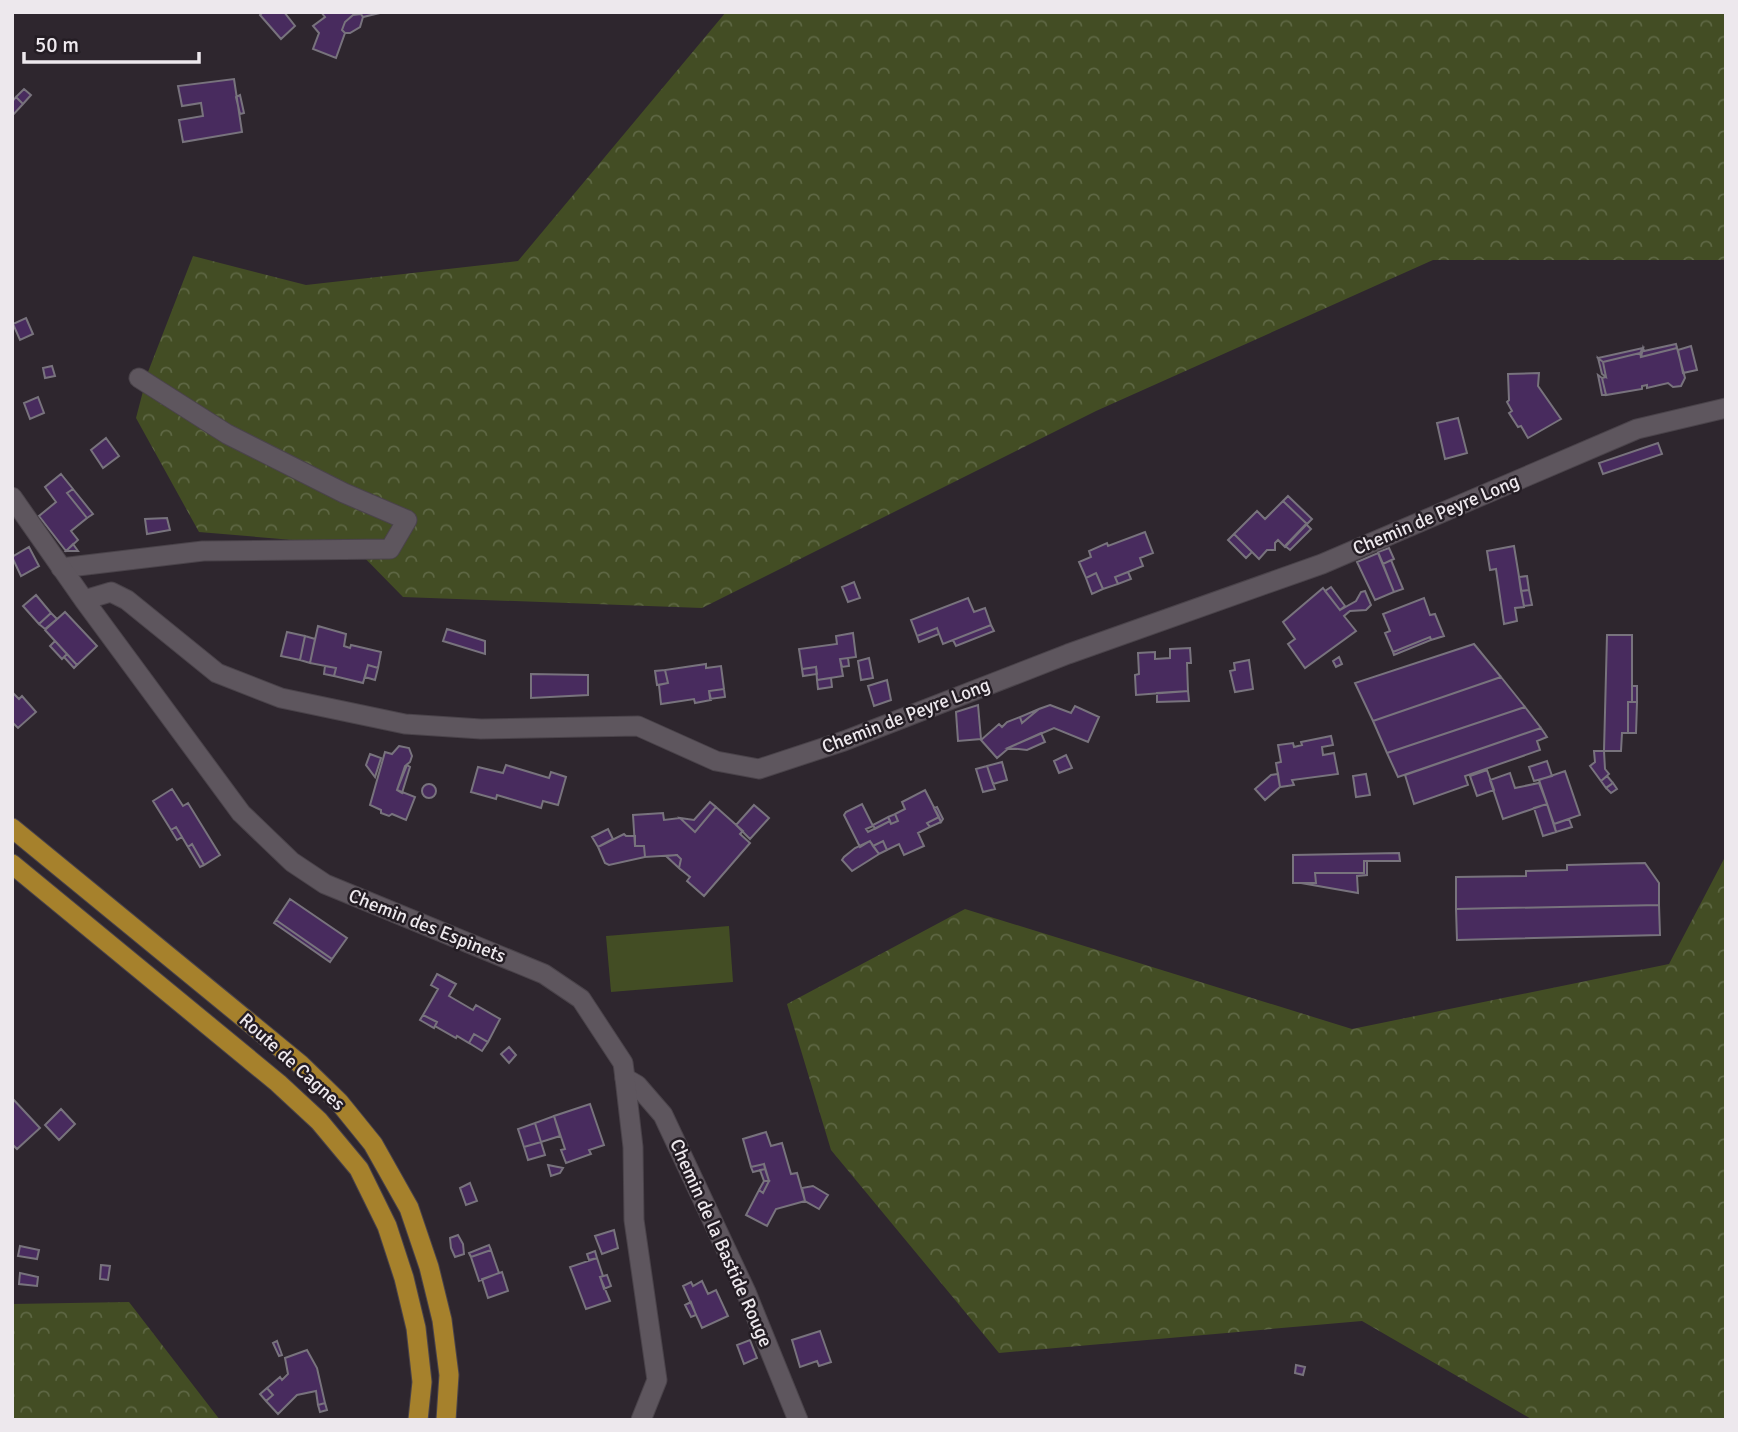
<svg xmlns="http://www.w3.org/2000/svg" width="1738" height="1432" font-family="Signika,sans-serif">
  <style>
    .forest { fill: url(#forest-crowns) }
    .park { fill: #434d24 }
    .building { fill: #482b5e; stroke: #78737d; stroke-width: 2 }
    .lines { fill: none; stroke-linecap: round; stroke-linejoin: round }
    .minor-casing { stroke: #4a434a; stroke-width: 21 }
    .tertiary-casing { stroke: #4a434a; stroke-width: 21 }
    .primary-casing { stroke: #4a434a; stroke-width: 21 }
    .minor { stroke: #5e565e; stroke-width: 19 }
    .tertiary { stroke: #5e565e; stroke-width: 19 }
    .primary { stroke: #a6812c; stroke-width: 19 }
    .labels { text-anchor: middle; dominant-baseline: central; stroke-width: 5; stroke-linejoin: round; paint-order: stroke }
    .street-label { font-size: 19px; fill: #ede8ed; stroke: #241d24 }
  </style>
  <defs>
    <pattern id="forest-crowns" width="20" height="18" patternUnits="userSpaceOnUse" patternTransform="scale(1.75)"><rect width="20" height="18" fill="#434d24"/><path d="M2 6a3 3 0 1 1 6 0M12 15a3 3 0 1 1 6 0" fill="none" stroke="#5e6744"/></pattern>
  </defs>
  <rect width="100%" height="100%" fill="#2e262e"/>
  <path class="forest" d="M726,12h1000v248h-293l-337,151 -394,197 -299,-11 -51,-52 -153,-13 -63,-114 12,-46 45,-116 113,29 212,-24z
    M1725,857l1,563h-193l-171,-99 -363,32 -168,-203 -44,-146 178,-95 387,120 317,-65z
    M129,1302l91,118h-208v-116z"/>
  <path class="park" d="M729,926l4,56 -122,10 -5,-56z"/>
  <path class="building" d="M263,12h21l11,14 -14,13 -21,-24z
    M321,12h63l-21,5 -2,-3 -8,1 -8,7 -3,8 3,3 -9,25 -23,-9 6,-16 -6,-7 12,-9z
    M361,14l2,3 -3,10 -10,6h-5l-3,-3 3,-8 8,-7z
    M234,79l8,53 -59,10 -4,-22 24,-4 -2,-13 -19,3 -4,-20z
    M24,89l7,6 -8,9 -7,-7z
    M240,95l4,18 -4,1 -4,-17z
    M16,97l7,7 -11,12v-14z
    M26,318l7,16 -13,6 -7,-16z
    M1676,344l1,4 -36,9 2,-9 1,3z
    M1691,346l6,24 -14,3 -5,-23z
    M1643,348l-3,5 -37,9 -5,-4z
    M1677,348l8,30 -4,8 -8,1 -5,-4 -21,5v-3l-5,1v3l-36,6 -4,-17 4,-1 -3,-15 37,-9 1,4z
    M1598,358l5,4 3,15 -4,-3z
    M52,366l3,10 -10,2 -2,-10z
    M1539,373l-1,13 23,33 -33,19 -7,-12 -3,1 -9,-14 3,-2 -5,-9 2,-2 -1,-26z
    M1598,375l4,3 4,17h-4z
    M38,397l6,16 -14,6 -6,-16z
    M1458,418l9,35 -22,6 -8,-36z
    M106,438l13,18 -16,12 -12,-18z
    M1658,443l4,11 -59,20 -4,-11z
    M61,474l12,15 -6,4 20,25 -16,13 7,9 -12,11 -27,-35 17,-14 -11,-15z
    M73,489l20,25 -6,4 -20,-25z
    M1288,496l24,23 -5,5 -24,-23z
    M1283,501l24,23 -22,23 -7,-7 -3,3v7h-8l-8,9 -25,-25 23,-23 8,8z
    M167,518l3,12 -23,4 -2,-15z
    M1306,524l5,5 -21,21 -5,-4z
    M1145,532l8,21 -13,5 3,8 -28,11 3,7 -15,5 -7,-16 -10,5 -7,-16 12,-5 -2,-6 18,-8 1,3z
    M1234,534l18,18 -6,6 -18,-18z
    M73,544l5,7h-12z
    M1514,546l10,61 -9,1 2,13 -13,3 -8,-55 -6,1 -3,-19z
    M29,547l10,19 -18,10 -9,-19z
    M1389,548l5,11 -11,5 -5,-12z
    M1378,553l16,39 -19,8 -18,-38z
    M1391,560l12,29 -9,3 -11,-28z
    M1128,572l3,7 -13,5 -3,-7z
    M1096,573l7,16 -11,5 -6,-16z
    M1527,576l2,14 -8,1 -2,-14z
    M854,582l6,16 -12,4 -6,-15z
    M1331,587l14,19 -5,4 -15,-19z
    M1323,588l17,22 16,-9 5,-9 4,-1 6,14 -5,5 -16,1 -6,5 12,15 -51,37 -17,-24 7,-5 -12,-17z
    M1529,590l3,15 -8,1 -3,-15z
    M36,595l15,18 -12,11 -16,-18z
    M968,598l6,14 11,-4 6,17 -48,19 -6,-16 -20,8 -6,-16z
    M1424,598l6,17 5,-1 9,22 -13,4 -1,-3 -37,15 -8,-19 5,-2 -7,-17z
    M65,612l32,34 -20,19 -32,-35z
    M51,613l6,6 -12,10 -6,-5z
    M991,625l3,6 -38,15 -3,-6z
    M318,626l28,8 -2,12 6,2 1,-3 30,7 -3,16 -10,-3 -5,18 -29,-7 2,-8 -26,-5z
    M937,628l2,6 -20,8 -2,-6z
    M447,629l38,12v13l-42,-13z
    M287,632l18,4 -5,24 -19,-4z
    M853,633l3,24 -16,2 3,17 -26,4 -1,-13 -14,2 -3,-20 38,-5 -1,-8z
    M1607,635h25v67h-4v31h-6l-1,18h-17z
    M305,636l10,3 -5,24 -10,-3z
    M1430,637l1,3 -37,15 -1,-3z
    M55,641l12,13 -5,5 -12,-13z
    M1474,644l27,33 -128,44 -18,-38z
    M1190,648l1,15h-4l1,28 -52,4 -1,-20 4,-1 -1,-21 17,-1v7l15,-1v-9z
    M67,654l10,11 -3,3 -10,-11z
    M1339,657l3,7 -6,3 -3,-6z
    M848,658l1,8 -7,1 -2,-8z
    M869,658l4,20 -12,2 -3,-19z
    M1249,660l4,29 -18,3 -5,-21 5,-1 -1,-7z
    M706,664v4l15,-2 3,23 -15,2 2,9 -16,3 -1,-4 -33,5 -2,-19 9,-2 -3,-13z
    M368,665l10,3 -3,12 -10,-3z
    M325,666l11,2 -2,8 -10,-2z
    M816,667l1,7 -14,2 -1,-7z
    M665,670l3,13 -11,2 -2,-14z
    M531,674l57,1v20l-57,3z
    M1501,677l24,30 -138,46 -14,-32z
    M831,678l1,9 -14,2 -1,-9z
    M887,680l4,20 -17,6 -6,-20z
    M1632,686h5v16h-5z
    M724,689l1,8 -15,2 -1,-8z
    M1188,691l1,10 -32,1v-9z
    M12,692l7,7 3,-3 14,16 -18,16 -6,-6z
    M1628,702h9l-1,31h-8z
    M978,705l3,34 -23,2 -2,-29z
    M1050,705l21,8 4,-7 24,11 -11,25 -34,-14 -44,19 -13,11 -16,-18 18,-16 3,3 5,-5 13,-5 2,6 17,-14z
    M1525,707l16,21 -143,49 -11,-24z
    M1039,709l-17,14 -2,-6z
    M1541,728l6,9 -10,4 3,9 -75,26 3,9 -54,19 -9,-29z
    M1041,733l4,9 -18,8 -19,-2z
    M1331,736l2,9 -11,2 1,8 11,-2 4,21 -46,6 2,5 -14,2 -4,-24 5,-1 -3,-17 15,-2 1,4 8,-2 -1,-3z
    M399,746l10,2 3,8 -2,6 -5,4 -8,24 18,7 -9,23 -14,-6 -3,2 -8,-3v-3l-11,-5 15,-53 7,2z
    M1594,751h10l1,18 4,5 -8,7 -11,-15 5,-4z
    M370,754l11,4 -6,19 -9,-12z
    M1066,755l6,13 -13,5 -5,-12z
    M1547,761l5,15 -18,5 -5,-14z
    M1002,762l5,18 -14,4 -6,-18z
    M407,765l3,2 -8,26 -5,-3z
    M506,765l43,13 2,-6 15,5 -8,28 -15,-4 -2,7 -44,-13 -1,4 -25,-7 7,-25 25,6z
    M987,766l8,23 -12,3 -7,-23z
    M1487,770l7,20 -17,6 -7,-20z
    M1565,771l15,44 -26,9 -15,-44z
    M1510,773l5,15 24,-5 8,21 -44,15 -13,-39z
    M1278,774l2,13 -15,13 -10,-11 16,-14z
    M1366,774l4,21 -14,2 -3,-21z
    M1607,776l6,7 -7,5 -5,-7z
    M1613,783l4,6 -6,4 -5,-5z
    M422 791a7 7 0 1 1 14 0a7 7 0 1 1-14 0Z
    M172,789l11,17 5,-3 32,52 -16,10 -12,-21 -4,3 -12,-20 -5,3 -18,-29z
    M925,790l14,27 -12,6 3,4 -12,6 6,13 -20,9 -5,-11 -12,6 -4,-9 -10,5 -3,-5 -10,6 -16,-32 2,-3 16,-8 11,22 -7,3 2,3 22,-11 1,3 7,-3 -3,-7 10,-5 -3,-7z
    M710,802l6,5 -21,25 -15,-14 14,2z
    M1547,804l9,28 -13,4 -9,-28z
    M754,805l15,13 -19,21 -14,-14z
    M716,807l27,24 -3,3 10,9 -46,53 -17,-15 3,-4 -11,-9 2,-9 -4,-4 -32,2 -1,-11h-9l-2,-31 30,-2 1,7 16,-2 15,14z
    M937,807l6,12 -2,3 -7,-14z
    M895,814l3,7 -7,3 -3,-7z
    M888,817l2,4 -15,8 -2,-4z
    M939,817l2,5 -11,5 -3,-4z
    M1569,819l3,8 -16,5 -2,-8z
    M176,827l6,10 -5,3 -6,-10z
    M608,829l5,10 -15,8 -6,-10z
    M624,834l2,2h9v10h9l1,11 -36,8 -4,-2 -7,-16z
    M870,841l9,13 -27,17 -10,-11 2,-3 11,-9z
    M883,841l4,9 -8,4 -6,-8z
    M192,844l12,21 -4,2 -12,-20z
    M1399,853l1,8h-36v12h-49l1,10h-23v-28z
    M677,855l4,4 -2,9 -13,-12z
    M1364,861h3v14l-10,1 1,17 -57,-10h15l-1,-10h49z
    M1645,863l14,20v22l-203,4v-32l70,-1v-5l41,-1v-5z
    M290,899l57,39 -15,21 -56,-39z
    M1659,905l1,30 -203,5 -1,-31z
    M276,920l56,39 -2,3 -56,-39z
    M437,974l19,10 -7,12 24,14 3,-5 24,14 -12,23 -14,-8 -5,9 -12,-7 -1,2 -21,-12 2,-4 -14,-7 15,-26 -7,-4z
    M423,1015l14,7 -3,6 -14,-8z
    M474,1034l14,8 -6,9 -13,-8z
    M509,1047l7,8 -7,8 -8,-9z
    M12,1098l28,30 -23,21 -5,-5z
    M590,1104l14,41 -15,5 2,4 -25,9 -5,-13 4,-1 -11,-33z
    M61,1109l14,15 -16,16 -14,-15z
    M554,1116l6,20 -19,6 -6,-19z
    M535,1123l6,19 -17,5 -6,-18z
    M766,1132l5,14 11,-3 9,31 6,-1 8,28 -29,8 -9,17 -21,-11 13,-25 4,3 6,-12 -5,-17 -13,3 -8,-28z
    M541,1142l4,13 -17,5 -4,-13z
    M764,1164l1,5 -12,3 -2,-5z
    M548,1165l15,3 -3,5 -9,3z
    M765,1169l4,12h-5l-4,-11z
    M764,1181h5l-6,12 -4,-3z
    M470,1183l7,18 -11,4 -6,-17z
    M813,1186l15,9 -9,14 -14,-8 -3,-13z
    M614,1230l4,18 -16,6 -7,-18z
    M458,1235l5,9 1,10 -9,3 -4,-9 -1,-10z
    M489,1245l2,5 -20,7 -2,-4z
    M20,1246l19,4 -2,9 -19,-3z
    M491,1250l8,23 -20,8 -8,-24z
    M595,1251l2,7 -8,2 -2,-6z
    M597,1258l6,18 -3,1 10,24 -24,8 -16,-42z
    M101,1265l9,1 -2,14 -8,-1z
    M502,1272l6,19 -20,7 -6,-19z
    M20,1273l18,4 -1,9 -18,-2z
    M607,1275l4,11 -7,3 -4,-12z
    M702,1281l6,13 8,-4 12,26 -26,12 -19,-42 8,-4 2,4z
    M691,1302l5,13 -5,2 -6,-12z
    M820,1331l11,31 -12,4 -2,-5 -17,6 -8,-27z
    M750,1340l7,18 -13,6 -7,-19z
    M277,1341l5,14 -3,1 -6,-13z
    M307,1350l10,18 8,35 -7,2 -2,-14 -19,4 -19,19 -12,-13 7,-6 -6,-7 13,-11 2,3 6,-6 -3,-16z
    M1296,1365l9,2 -2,8 -8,-2z
    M267,1388l6,7 -7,6 -6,-7z
    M325,1403l2,7 -7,2 -2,-7z"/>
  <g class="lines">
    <g class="minor-casing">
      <path id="minor" d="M61,568l142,-17 187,-2 17,-29 -63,-27 -117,-59 -88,-56
        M625,1078l12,7 26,30 83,177 52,128"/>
    </g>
    <g class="tertiary-casing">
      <path id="tertiary" d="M12,497l72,103 157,213 51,49 33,22 219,90 37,25 42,64 2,15 8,69 1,73 23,160 -16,40
        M84,600l27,-8 16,8 90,73 64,25 124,26 76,5 157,-3 78,35 43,8 85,-28 224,-87 254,-90 315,-135 89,-21"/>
    </g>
    <g class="primary-casing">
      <path id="primary" d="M12,828l288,236 39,38 34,42 36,64 20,59 13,53 7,55 -3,45
        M12,864l266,219 41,38 40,48 28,57 17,52 12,50 6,54 -4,38"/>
    </g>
    <use href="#minor" class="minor"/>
    <use href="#tertiary" class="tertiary"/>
    <use href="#primary" class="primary"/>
  </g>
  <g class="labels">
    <g class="street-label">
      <text transform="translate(1436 515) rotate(-23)">Chemin de Peyre Long</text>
      <text transform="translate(906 716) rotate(-21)">Chemin de Peyre Long</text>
      <text transform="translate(427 926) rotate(22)">Chemin des Espinets</text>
      <text transform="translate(292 1062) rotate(42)">Route de Cagnes</text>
      <text transform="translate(721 1243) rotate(66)">Chemin de la Bastide Rouge</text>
    </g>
  </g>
  <rect width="1738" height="1432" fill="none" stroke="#ede8ed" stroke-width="28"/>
  <path d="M24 52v10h175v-10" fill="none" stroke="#ede8ed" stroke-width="3.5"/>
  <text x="35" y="52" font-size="21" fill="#ede8ed" stroke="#241d24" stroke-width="5" paint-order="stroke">50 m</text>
</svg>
